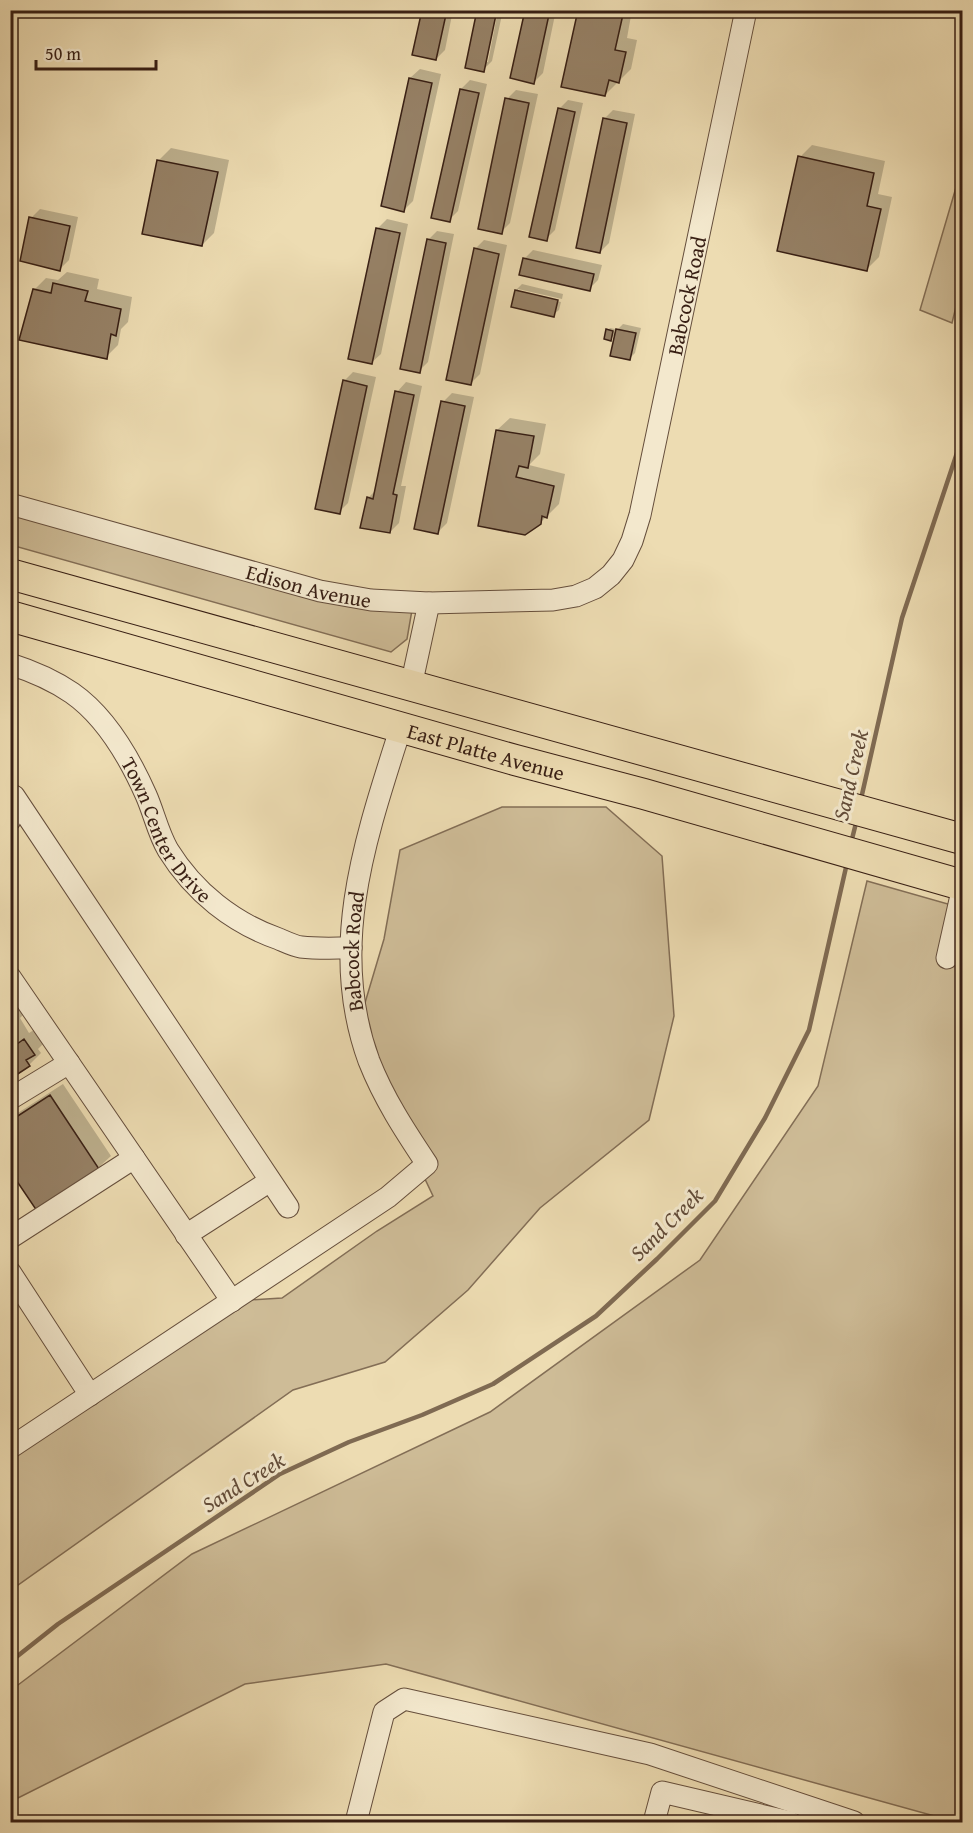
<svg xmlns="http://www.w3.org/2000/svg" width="973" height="1833" font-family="'Gentium Book Plus',serif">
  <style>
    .green { fill: #cebc97; stroke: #836e56; stroke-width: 1.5 }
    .shadow { fill: #0003 }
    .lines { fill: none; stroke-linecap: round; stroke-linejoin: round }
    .stream { stroke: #7f6a52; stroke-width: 4.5 }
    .building { fill: #968166; stroke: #381f14; stroke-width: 1.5 }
    .minor-casing { stroke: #654e3c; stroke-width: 23 }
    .highway-casing { stroke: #381f14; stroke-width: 32 }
    .minor { stroke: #f3e8cd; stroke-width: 21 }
    .highway { stroke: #eddcb2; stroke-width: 30 }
    .labels { text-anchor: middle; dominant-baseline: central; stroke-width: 6; stroke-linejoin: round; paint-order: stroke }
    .street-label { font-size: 21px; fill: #381f14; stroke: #f3e8cd }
    .water-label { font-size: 22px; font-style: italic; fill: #624b38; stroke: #f3e8cd }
  </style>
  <rect width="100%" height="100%" fill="#eddcb2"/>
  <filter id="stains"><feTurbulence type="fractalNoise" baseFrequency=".00333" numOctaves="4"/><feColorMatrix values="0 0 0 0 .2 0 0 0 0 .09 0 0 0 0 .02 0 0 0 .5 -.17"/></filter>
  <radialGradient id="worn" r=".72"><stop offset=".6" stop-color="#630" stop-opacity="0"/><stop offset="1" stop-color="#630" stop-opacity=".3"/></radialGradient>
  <path class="green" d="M962,167v115l-10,41 -32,-13z
    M10,504l402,106 -5,29 -16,13 -380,-107z
    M502,807h104l56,49 12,160 -25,104 -109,88 -72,82 -83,72 -92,28 -282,200v-142l221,-147 50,-3 95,-67 56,-35 -36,-76 -38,-97 25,-84 16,-89z
    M867,881l95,27v914h-6l-570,-158 -141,20 -233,117 -2,-110 182,-137 298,-142 210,-152 118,-174z"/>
  <path class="shadow" d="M423,10h30l-8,40 -9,9z
    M498,10h5l-11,51 -9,9 1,-8h4z
    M526,10h30l-13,63 -9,9z
    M579,10h53l-5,28 10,2 -6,29 -26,26z
    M420,69l21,5 -28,127 -9,9 6,-132z
    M470,80l17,4 -29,127 -9,9 12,-131z
    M516,90l22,4 -28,129 -9,9 6,-133z
    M568,100l15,3 -28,127 -9,9 13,-130z
    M613,110l22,4 -26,129 -9,9 4,-133z
    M812,145l73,16 -7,33 14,3 -13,60 -12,12 -67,-112z
    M171,148l58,12 -15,73 -12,12 -43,-85z
    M40,209l38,8 -9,43 -9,9 -29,-51z
    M387,219l21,5 -27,130 -10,9 7,-135z
    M437,231l17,3 -26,128 -9,9 9,-131z
    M484,240l23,5 -27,129 -9,9 4,-134z
    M533,250l69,15 -4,15 -9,9 -65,-30z
    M67,272l32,7 -2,10 35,8 -4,25 -7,7 -3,16 -12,12 -72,-67 12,-12 12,2z
    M522,284l41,10 -1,5 -44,-10v3l43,10 -2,8 -6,5 -40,-9 3,-16z
    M623,324l18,4 -6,25 -6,6 -12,-26 -7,6 -2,-9 2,-2 5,1 -1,4z
    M353,372l23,5 -28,126 -9,9 5,-131z
    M406,382l16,4 -21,100h5l-7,37 -9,9 -22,-34 8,-8 21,-98z
    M452,393l22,4 -27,126 -9,9 5,-130z
    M510,418l36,6 -6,30 -11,11 36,9 -6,30 -19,19 -15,11 -28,-104z
    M15,997l11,15 -6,6 9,15 8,-5 9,13 -8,8 3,4 -12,12 -19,12v-77z
    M63,1084l48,72 -13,12h-88v-50z"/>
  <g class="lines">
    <path class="stream" d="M861,799l41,-181 57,-171 3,-20
      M851,843l6,-24
      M10,1662l48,-38 222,-150 69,-32 73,-27 71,-31 103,-68 61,-57 58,-58 50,-83 44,-88 38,-167"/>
  </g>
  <path class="building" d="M422,10h25l-11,50 -24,-5z
    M477,10h20l-13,62 -19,-4z
    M525,10h25l-16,74 -24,-6z
    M578,10h46l-9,40 11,2 -7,31 -10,-3 -4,16 -44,-9z
    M409,78l23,5 -28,129 -23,-6z
    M460,89l19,4 -29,129 -19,-4z
    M505,98l24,5 -27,131 -24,-5z
    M558,108l17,4 -28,129 -18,-4z
    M603,118l24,5 -27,130 -24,-5z
    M798,156l76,17 -7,33 14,3 -14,62 -90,-20z
    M157,160l61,12 -16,74 -60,-12z
    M29,217l41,9 -10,45 -40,-10z
    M376,228l24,5 -28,131 -24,-5z
    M427,239l19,4 -26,130 -20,-4z
    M474,248l25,6 -28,131 -25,-5z
    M523,258l71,16 -4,17 -71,-16z
    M53,283l35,8 -3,10 36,8 -5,27 -5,-2 -4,25 -88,-19 14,-51 18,4z
    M515,290l43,10 -4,17 -43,-10z
    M606,329l7,2 -2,10 -7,-2z
    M616,329l20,4 -6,27 -20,-4z
    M343,380l24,6 -27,128 -25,-5z
    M395,391l19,4 -21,99 4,1 -7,38 -30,-5 7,-31 6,2z
    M441,401l24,5 -27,128 -24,-5z
    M496,430l38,6 -6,32 -9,-2 -3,11 38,9 -7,32 -5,-2 -1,8 -16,11 -47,-9z
    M10,1035l7,9 7,-5 11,16 -9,5 4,6 -20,13z
    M50,1095l49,74 -62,42 -27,-40v-50z"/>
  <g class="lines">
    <g class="minor-casing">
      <g id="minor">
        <path id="s1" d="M10,504l310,87 51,9 58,3 124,-3 23,-4 19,-8 16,-13 12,-15 9,-19 8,-26 106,-505"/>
        <path id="s2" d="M10,664c22,7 43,16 62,29 33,23 58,66 74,102 8,18 12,38 22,55 26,42 65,73 111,89 7,3 15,7 22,8 16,2 34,1 50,1"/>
        <path d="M411,686l18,-83"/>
        <path d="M10,820l4,-24 274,411"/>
        <path d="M947,958l15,-67"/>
        <path d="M10,977l222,324"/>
        <path d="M10,1099l59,-36"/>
        <path d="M186,1235l84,-54"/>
        <path d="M10,1238l124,-80"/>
        <path d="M10,1272l80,123"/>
        <path id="s3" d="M10,1448l378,-251 39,-33c-22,-33 -43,-65 -58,-103 -42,-114 -3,-224 32,-334"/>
        <path d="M356,1822l28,-110 20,-13 246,55 204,68"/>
        <path d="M654,1822l8,-30 128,30"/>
      </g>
    </g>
    <g class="highway-casing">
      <g id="highway">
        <path d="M10,574l952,265"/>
        <path id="s4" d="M10,616l505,144 129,34 318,91"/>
      </g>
    </g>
    <use href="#minor" class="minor"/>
    <use href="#highway" class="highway"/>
  </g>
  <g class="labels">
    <g class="street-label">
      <text stroke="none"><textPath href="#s1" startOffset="912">Babcock Road</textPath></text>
      <text stroke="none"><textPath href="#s1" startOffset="310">Edison Avenue</textPath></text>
      <text stroke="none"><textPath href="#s4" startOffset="495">East Platte Avenue</textPath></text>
      <text stroke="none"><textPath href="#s2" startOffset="237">Town Center Drive</textPath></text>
      <text stroke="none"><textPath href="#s3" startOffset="735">Babcock Road</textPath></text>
    </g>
    <g class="water-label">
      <text transform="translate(850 775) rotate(-77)">Sand Creek</text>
      <text transform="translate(666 1224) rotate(-45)">Sand Creek</text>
      <text transform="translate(243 1482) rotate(-32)">Sand Creek</text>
    </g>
  </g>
  <rect width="973" height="1833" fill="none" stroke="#eddcb2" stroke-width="36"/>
  <rect x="12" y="12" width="949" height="1809" fill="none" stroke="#381f14" stroke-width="3"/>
  <rect x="18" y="18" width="937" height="1797" fill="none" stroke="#381f14" stroke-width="1.5"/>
  <path d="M36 60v9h120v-9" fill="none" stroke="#381f14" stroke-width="3"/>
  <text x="45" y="60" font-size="18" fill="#381f14" stroke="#f3e8cd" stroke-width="4.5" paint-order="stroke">50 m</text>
  <rect width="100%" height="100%" filter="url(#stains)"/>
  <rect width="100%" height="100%" fill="url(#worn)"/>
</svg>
